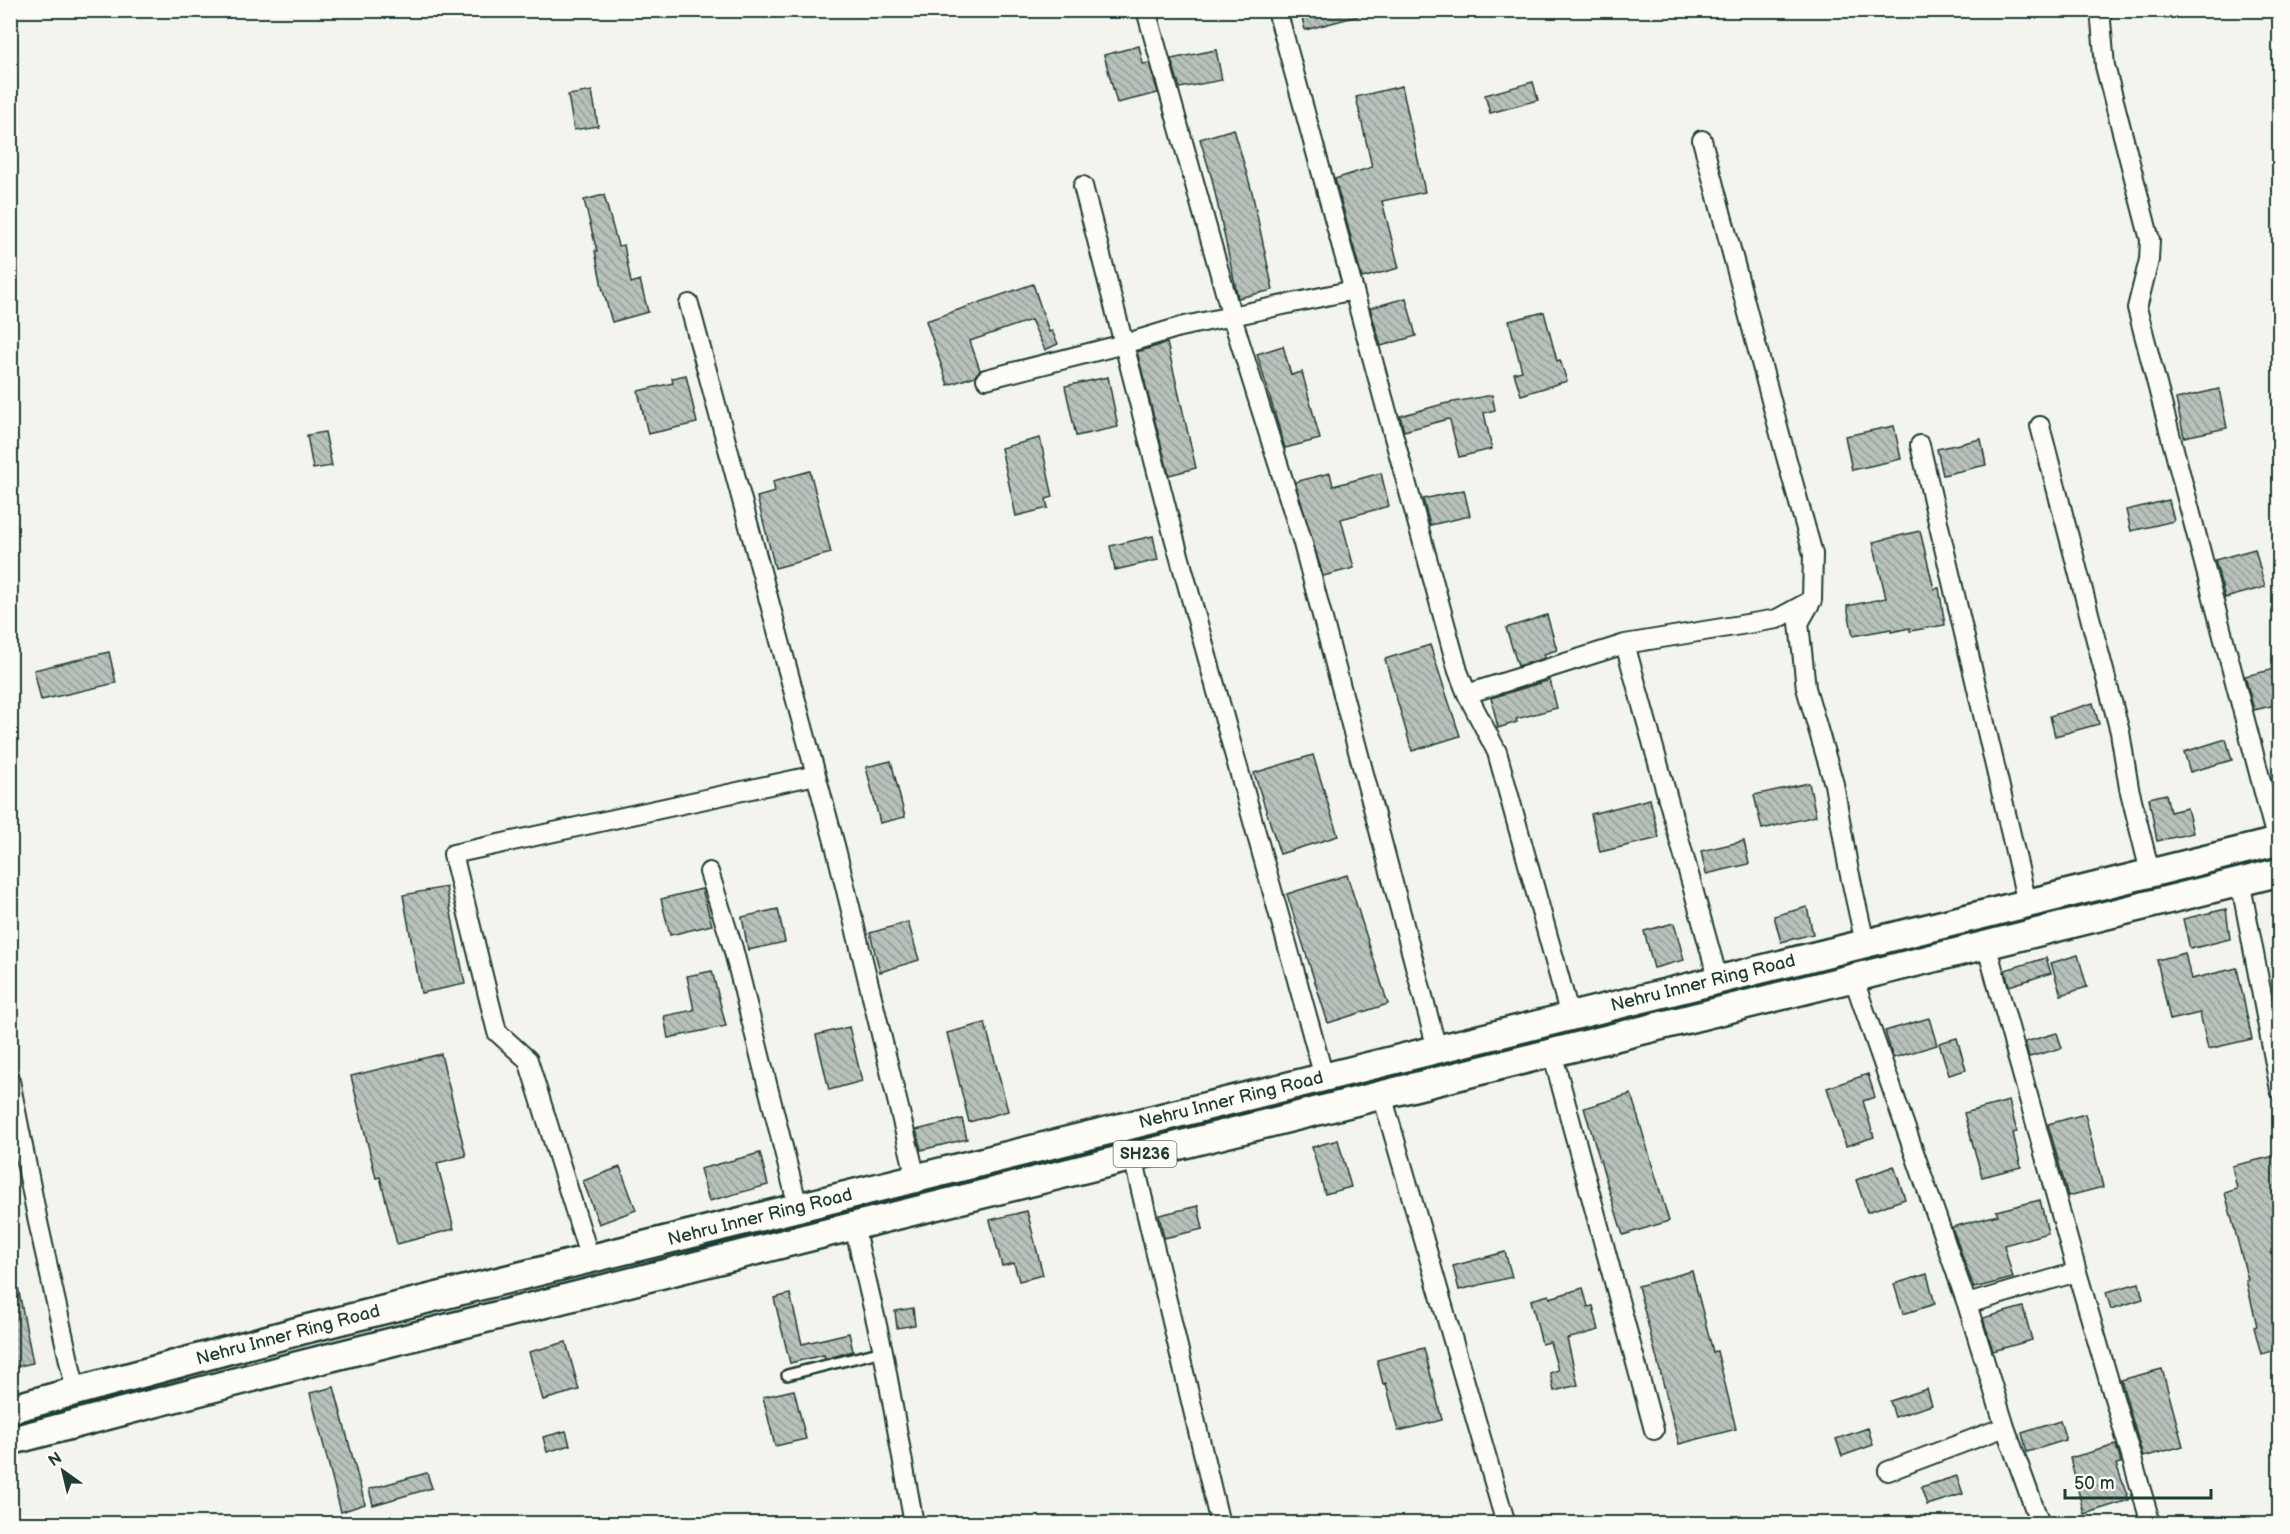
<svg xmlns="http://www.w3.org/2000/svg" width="2290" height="1534" font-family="'Balsamiq Sans',sans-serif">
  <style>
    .building { fill: url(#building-back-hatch); stroke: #1f3d34; stroke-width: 1.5 }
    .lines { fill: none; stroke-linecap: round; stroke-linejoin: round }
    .service-casing { stroke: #1f3d34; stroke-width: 14 }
    .minor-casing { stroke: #1f3d34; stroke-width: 22 }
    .primary-casing { stroke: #1f3d34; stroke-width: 32 }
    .service { stroke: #fdfcf7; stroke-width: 9 }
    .minor { stroke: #fdfcf7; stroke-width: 18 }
    .primary { stroke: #fdfcf7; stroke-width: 27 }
    .labels { text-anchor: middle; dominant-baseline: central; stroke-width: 5; stroke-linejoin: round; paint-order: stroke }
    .shield { fill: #fdfcf7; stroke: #62766e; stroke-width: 1.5 }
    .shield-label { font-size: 16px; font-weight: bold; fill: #1f3d34 }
    .street-label { font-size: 18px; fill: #1f3d34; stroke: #fdfcf7 }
  </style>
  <defs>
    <pattern id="building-back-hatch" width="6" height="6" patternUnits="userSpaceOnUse" patternTransform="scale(1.5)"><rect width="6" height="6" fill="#b9c1bb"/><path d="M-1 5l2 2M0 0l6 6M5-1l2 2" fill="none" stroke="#969e99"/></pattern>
  </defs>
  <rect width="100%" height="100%" fill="#f4f4ef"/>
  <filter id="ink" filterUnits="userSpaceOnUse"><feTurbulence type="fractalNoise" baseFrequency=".0167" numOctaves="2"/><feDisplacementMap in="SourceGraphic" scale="12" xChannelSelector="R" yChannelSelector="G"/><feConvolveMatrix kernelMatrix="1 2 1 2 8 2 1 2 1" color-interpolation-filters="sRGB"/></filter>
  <g filter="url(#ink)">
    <path class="building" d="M1300,10h58v6l-53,14z
      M1139,46l4,18 6,-1 9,30 -41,10 -13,-48z
      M1216,50l6,30 -42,8 -9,-29z
      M1533,82l5,18 -48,13 -5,-18z
      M1402,86l23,106 -43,9 17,67 -37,10 -27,-99 37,-12 -16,-70z
      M592,91l6,35 -24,4 -6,-35z
      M1234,129l18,63 21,98 -35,8 -26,-119 -12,-40z
      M604,195l14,51 6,-1 7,38 9,-3 8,32 -36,10 -10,-35 -7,-36h2l-13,-51z
      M1033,284l16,48 3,-1 6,13 -13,6 -14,-30 -61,21 10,29 -5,6 -27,9 -22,-64z
      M1406,298l10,38 -35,10 -11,-38z
      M1544,312l13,49 3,-1 7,21 -46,14 -7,-22 8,-2 -13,-50z
      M1167,343l29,125 -27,7 -32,-123z
      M1283,346l8,29 11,-3 18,67 -35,9 -28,-94z
      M686,375l11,48 -49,11 -10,-43 35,-8 -1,-5z
      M1108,377l10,50 -42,9 -11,-50z
      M2219,389l8,39 -43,9 -8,-38z
      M1492,395l3,15 -11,3 8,36 -33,8 -9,-37 -2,-1 -44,12 -4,-15 43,-12z
      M1894,426l7,33 -49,11 -7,-34z
      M325,432l7,34 -19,3 -6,-34z
      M1040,438l13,59 -7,2 2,9 -32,8 -15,-68z
      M1981,439l5,26 -43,10 -6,-26z
      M810,471l21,82 -56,15 -18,-71 18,-5 -2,-11z
      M1330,473l3,13 48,-13 8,33 -48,13 13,49 -31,8 -28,-94z
      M1464,490l6,26 -40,9 -7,-26z
      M2169,500l5,21 -43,10 -5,-21z
      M1920,531l14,58 5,-1 6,37 -35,6v-3l-19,4v-3l-38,7 -6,-30 39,-8 -13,-56z
      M1153,536l5,24 -43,10 -5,-24z
      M2255,549l10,38 -40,11 -10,-38z
      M1547,615l10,35 -13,4 1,4 -27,8 -12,-38z
      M1430,645l30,91 -48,15 -27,-92z
      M109,652l7,31 -75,17 -7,-30z
      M2280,668v36l-26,6 -9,-34z
      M1550,680l7,28 -41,11 1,3 -19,6 -7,-30z
      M2093,703l6,21 -44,12 -5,-20z
      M2226,739l6,21 -42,12 -6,-20z
      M1313,755l25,81 -58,18 -26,-81z
      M891,761l14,56 -25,6 -14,-56z
      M1809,783l7,33 -54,13 -8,-34z
      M2166,794l4,18 17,-4 6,25 -36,8 -8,-43z
      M1650,799l9,39 -59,14 -9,-38z
      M1744,841l5,23 -43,10 -5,-23z
      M1347,875l41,129 -60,19 -41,-129z
      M446,887l19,97 -44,9 -18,-98z
      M702,889l10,36 -42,10 -9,-36z
      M1807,907l6,27 -32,8 -7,-26z
      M778,909l7,33 -37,8 -6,-33z
      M2226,909l4,30 -40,10 -7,-30z
      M908,922l11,38 -39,12 -10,-39z
      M1674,923l10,37 -30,8 -10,-37z
      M2185,953l6,26 46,-11 15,71 -44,10 -8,-36 -30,7 -13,-60z
      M2078,955l9,32 -26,8 -10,-32z
      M2046,958l5,15 -42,13 -4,-16z
      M712,971l14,55 -58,12 -4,-22 30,-6 -7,-34z
      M1929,1018l8,27 -44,13 -8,-27z
      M985,1023l23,88 -39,11 -22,-89z
      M849,1027l13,54 -33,9 -13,-55z
      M2057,1033l5,15 -33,9 -4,-15z
      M1957,1038l9,32 -17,5 -10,-32z
      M441,1054l25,102 -29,7 17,66 -57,15 -17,-67 -4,1 -25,-102z
      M1868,1074l7,23 -12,4 11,36 -28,9 -19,-58z
      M1631,1094l38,127 -46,14 -39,-127z
      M2009,1101l8,31 -4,1 8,34 -39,10 -18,-64z
      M2085,1114l18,73 -35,9 -20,-72z
      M962,1119l5,20 -46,11 -5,-20z
      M1338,1140l13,47 -26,7 -13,-47z
      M760,1153l8,32 -59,16 -9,-32z
      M2275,1156l5,20v173l-19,5 -7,-27 3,-1 -11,-46h2l-23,-87 12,-4 -5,-23z
      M1894,1166l11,33 -38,13 -11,-32z
      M620,1167l16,43 -37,14 -16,-43z
      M2040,1200l8,33 -44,12 9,33 -39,10 -22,-61 46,-12 -2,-4z
      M1198,1206l5,23 -39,9 -5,-23z
      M1027,1211l16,64 -24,6 -5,-18 -12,3 -12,-46z
      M1505,1252l7,25 -53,13 -6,-24z
      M1692,1271l21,81 4,-1 19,78 -57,15 -41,-158z
      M1927,1274l8,30 -32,10 -9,-30z
      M2139,1283l4,16 -32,10 -5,-17z
      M18,1287l15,76 -23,5v-80z
      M1583,1288l5,19 5,-1 6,24 -32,9 11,46 -24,6 -4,-18 8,-3 -8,-28 -8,2 -11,-44 18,-5 1,3z
      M790,1294l12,50 47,-11 4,18 -28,8 -1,-4 -34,8 -16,-65z
      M2023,1307l9,33 -39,11 -10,-33z
      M913,1308l2,17 -18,3 -2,-17z
      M566,1342l13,48 -36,10 -14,-48z
      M1424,1348l18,72 -44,11 -12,-48 -3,1 -6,-24z
      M2162,1369l21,77 -40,11 -22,-77z
      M334,1387l31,117 -24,8 -31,-119z
      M1927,1389l5,16 -37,12 -5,-16z
      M794,1390l12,49 -31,7 -12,-49z
      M2060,1421l6,19 -39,12 -5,-19z
      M1868,1428l5,17 -31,11 -6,-17z
      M566,1431l4,14 -23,7 -4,-15z
      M2116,1445l5,18 -5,1 13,36 -45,14 -14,-56z
      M427,1473l5,15 -59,17 -4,-16z
      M1957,1476l6,18 -36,11 -6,-18z"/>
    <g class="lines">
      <g class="service-casing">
        <path id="service" d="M787,1375l96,-24"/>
      </g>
      <g class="minor-casing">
        <path id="minor" d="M1146,10l86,307 70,223 135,509
          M1277,10l181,661 9,23 30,58 73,264
          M2100,10l5,56 45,174 -1,20 -12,48 140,534
          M1083,186l89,344 152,547
          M689,304l147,545 80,329
          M986,379l138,-35 56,-17 174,-37
          M2040,426l80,306 9,56 21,84
          M1920,445l107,458
          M1812,600l-13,23 7,65 28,96 14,82 17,77
          M1625,644l93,335
          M1467,694l158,-50 152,-25 35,-19 1,-46 -28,-101 -83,-313
          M709,872l24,76 65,259
          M2240,880l40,210
          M1986,944l91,328 74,252
          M1853,977l114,327 38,123 35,97
          M1552,1052l102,378
          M10,1081l28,141 38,170
          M1382,1095l124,429
          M1133,1157l87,367
          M854,1226l29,125 31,173
          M590,1259l-62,-199 -31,-28 -44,-178 363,-79
          M1967,1304l110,-32
          M1888,1471l117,-44"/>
      </g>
      <g class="primary-casing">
        <path id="primary" d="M10,1409l296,-80 1974,-488
          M10,1441l290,-76 554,-139 1426,-354"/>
      </g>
      <use href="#service" class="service"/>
      <use href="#minor" class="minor"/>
      <use href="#primary" class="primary"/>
    </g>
  </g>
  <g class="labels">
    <rect class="shield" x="1113.5" y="1141" width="63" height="26" rx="4.5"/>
    <g class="shield-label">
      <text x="1145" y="1154">SH236</text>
    </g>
    <g class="street-label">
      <text transform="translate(1703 983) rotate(-14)">Nehru Inner Ring Road</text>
      <text transform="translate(1231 1100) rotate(-14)">Nehru Inner Ring Road</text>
      <text transform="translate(760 1217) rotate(-14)">Nehru Inner Ring Road</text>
      <text transform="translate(288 1335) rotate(-15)">Nehru Inner Ring Road</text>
    </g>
  </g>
  <rect width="2290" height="1534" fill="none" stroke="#fdfcf7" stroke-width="36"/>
  <rect x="18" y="18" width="2254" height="1498" fill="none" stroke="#1f3d34" stroke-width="2" filter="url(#ink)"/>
  <g transform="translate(63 1471) rotate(326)" stroke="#fdfcf7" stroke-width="4.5" paint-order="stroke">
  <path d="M0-4.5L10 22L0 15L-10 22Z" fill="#1f3d34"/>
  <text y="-9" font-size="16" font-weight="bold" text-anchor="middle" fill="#1f3d34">N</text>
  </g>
  <path d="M2065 1489v9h146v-9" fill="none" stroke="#1f3d34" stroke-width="3"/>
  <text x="2074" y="1489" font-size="18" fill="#1f3d34" stroke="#fdfcf7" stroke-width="4.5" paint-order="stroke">50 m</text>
</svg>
